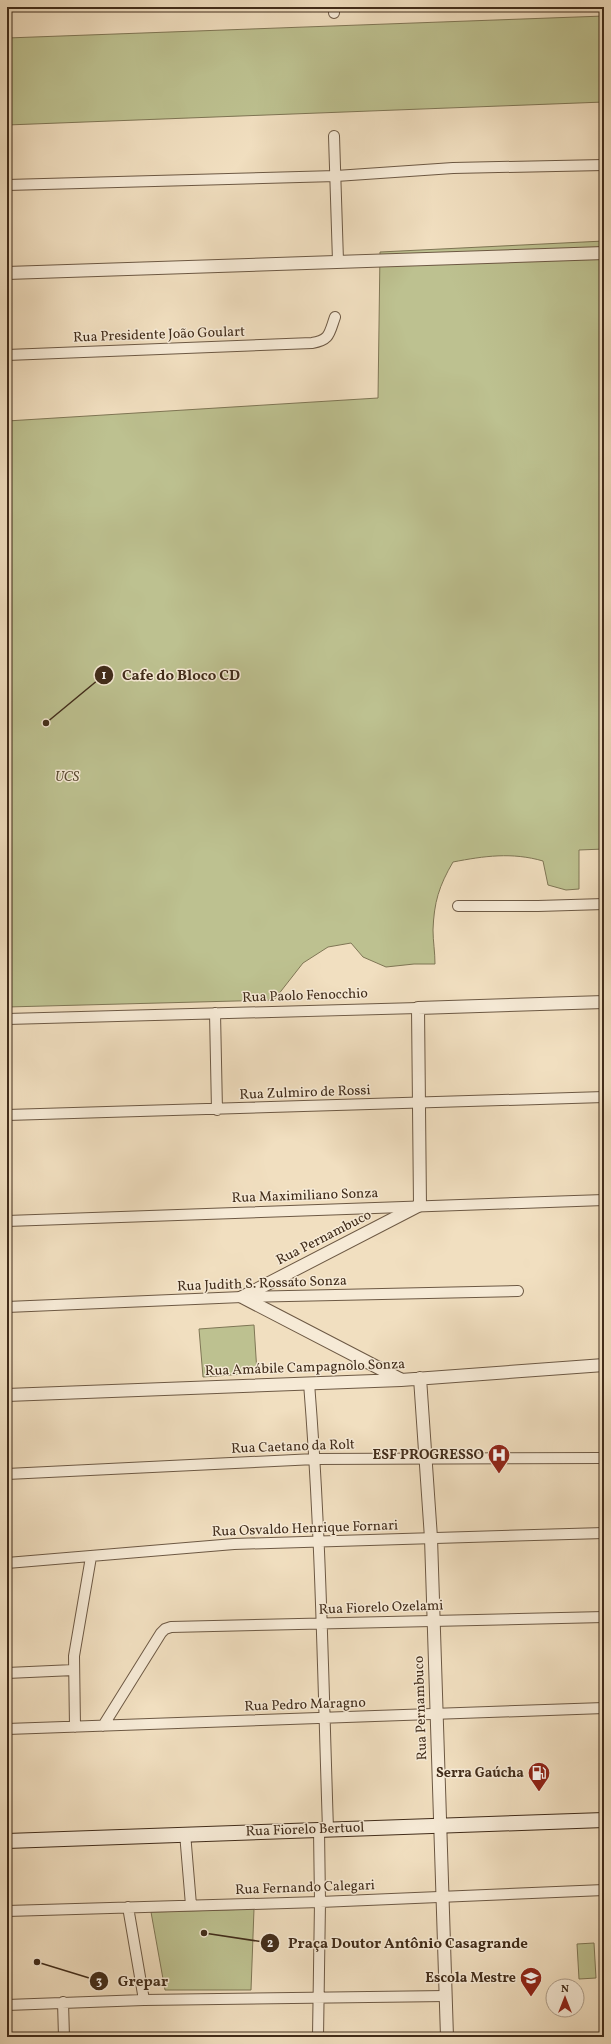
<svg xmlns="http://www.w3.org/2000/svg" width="611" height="2044" font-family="Vollkorn,serif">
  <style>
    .green { fill: #bdc190; stroke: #7f7655 }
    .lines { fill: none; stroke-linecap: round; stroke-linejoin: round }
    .minor-casing { stroke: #6d5944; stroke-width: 12 }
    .tertiary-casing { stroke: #6d5944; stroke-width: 14 }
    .secondary-casing { stroke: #412c1a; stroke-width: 16 }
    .minor { stroke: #f6ead6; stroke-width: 10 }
    .tertiary { stroke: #f6ead6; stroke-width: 12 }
    .secondary { stroke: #f6ead6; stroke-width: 14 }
    .labels { text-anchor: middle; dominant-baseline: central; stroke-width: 3; stroke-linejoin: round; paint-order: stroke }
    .street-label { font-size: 14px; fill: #412c1a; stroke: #f6ead6 }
    .park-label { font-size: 14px; font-style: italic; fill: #5a4a32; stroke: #f6ead6 }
    .poi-label { font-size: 14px; font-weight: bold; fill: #412c1a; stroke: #f6ead6; text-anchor: end }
    .leader { fill: none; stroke: #412c1a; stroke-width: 1.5 }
    .callout-dot { fill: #412c1a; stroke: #f6ead6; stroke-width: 1.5 }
    .mark-label { font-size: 12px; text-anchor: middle; font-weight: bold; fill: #fff }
    .callout-label { font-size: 15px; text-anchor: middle; font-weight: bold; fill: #412c1a; stroke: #f6ead6; stroke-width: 3; stroke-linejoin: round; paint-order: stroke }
  </style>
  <rect width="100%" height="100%" fill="#f1dfc0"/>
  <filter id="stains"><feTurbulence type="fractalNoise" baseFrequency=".005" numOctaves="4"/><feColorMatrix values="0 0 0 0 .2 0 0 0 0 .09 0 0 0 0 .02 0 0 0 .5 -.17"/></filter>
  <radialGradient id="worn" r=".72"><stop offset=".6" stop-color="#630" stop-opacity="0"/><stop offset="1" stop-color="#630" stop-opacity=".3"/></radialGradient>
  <path class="green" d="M604,16v86l-597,23v-87z
    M604,241v608l-25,1v39l-13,1 -18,-5 -5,-24c-31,-9 -59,-5 -90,1 -14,24 -19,40 -20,68 0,11 2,22 2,34h-21l-28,3 -23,-10 -12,-14 -23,4 -25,16 -29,37 -267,7v-586l371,-23 2,-146z
    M254,1325l3,48 -54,4 -4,-48z
    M254,1909l-3,81h-86l-14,-78z
    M594,1943l2,35 -17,1 -2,-35z"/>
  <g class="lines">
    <g class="minor-casing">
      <path id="minor" d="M334,7v6
        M334,136l4,125
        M7,185l329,-9 117,-8 151,-3
        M7,355l305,-12c18,-3 17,-9 23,-26
        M458,906h80l66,-2
        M215,1013l2,97
        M7,1019l411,-11
        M7,1115l597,-18
        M7,1221l597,-21
        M7,1307l235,-10 276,-6
        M309,1383c12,149 14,298 19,446
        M7,1474l308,-15 289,-1
        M7,1563l227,-19 370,-11
        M7,1673l67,-3
        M103,1726l58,-93 4,-4 6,-2 433,-10
        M75,1727l-1,-71 17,-99
        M7,1729l597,-21
        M185,1833l6,72
        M128,1907l16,93
        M7,1911l313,-9 284,-12
        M63,2002l1,35
        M7,2005l137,-5 302,-4
        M318,2037l2,-135 -1,-72"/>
    </g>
    <g class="tertiary-casing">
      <path id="tertiary" d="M7,273l597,-20
        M242,1297l178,-92 -2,-197 186,-6
        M242,1297l158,82
        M420,1378l11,160 16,499
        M7,1395l394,-15 203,-15"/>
    </g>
    <g class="secondary-casing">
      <path id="secondary" d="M7,1841l597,-21"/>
    </g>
    <use href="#minor" class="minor"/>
    <use href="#tertiary" class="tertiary"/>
    <use href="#secondary" class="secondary"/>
  </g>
  <defs>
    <g id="hospital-pin" transform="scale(1.15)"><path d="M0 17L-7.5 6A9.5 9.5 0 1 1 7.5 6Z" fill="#8f2418" stroke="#f6ead6"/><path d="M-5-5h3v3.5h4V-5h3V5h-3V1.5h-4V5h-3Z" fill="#fff"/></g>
    <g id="fuel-pin" transform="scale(1.15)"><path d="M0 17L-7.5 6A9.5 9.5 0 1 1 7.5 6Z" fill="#8f2418" stroke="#f6ead6"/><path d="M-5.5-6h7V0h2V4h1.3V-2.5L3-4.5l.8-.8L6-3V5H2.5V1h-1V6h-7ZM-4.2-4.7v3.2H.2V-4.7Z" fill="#fff"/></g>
    <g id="school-pin" transform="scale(1.15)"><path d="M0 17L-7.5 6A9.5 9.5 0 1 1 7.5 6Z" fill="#8f2418" stroke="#f6ead6"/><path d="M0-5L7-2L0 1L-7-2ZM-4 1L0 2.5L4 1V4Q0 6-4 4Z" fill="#fff"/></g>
  </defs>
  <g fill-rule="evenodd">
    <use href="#hospital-pin" x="499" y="1455"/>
    <use href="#fuel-pin" x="539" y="1773"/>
    <use href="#school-pin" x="531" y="1978"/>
  </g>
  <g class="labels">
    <g class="street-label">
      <text transform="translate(159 335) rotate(-2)">Rua Presidente João Goulart</text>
      <text transform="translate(305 996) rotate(-2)">Rua Paolo Fenocchio</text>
      <text transform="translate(305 1093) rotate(-2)">Rua Zulmiro de Rossi</text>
      <text transform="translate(305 1196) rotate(-2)">Rua Maximiliano Sonza</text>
      <text transform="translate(324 1238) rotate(-27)">Rua Pernambuco</text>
      <text transform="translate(262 1284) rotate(-2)">Rua Judith S. Rossato Sonza</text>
      <text transform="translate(305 1368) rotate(-2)">Rua Amábile Campagnolo Sonza</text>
      <text transform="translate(293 1447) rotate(-2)">Rua Caetano da Rolt</text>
      <text transform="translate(305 1529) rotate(-2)">Rua Osvaldo Henrique Fornari</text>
      <text transform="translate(381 1608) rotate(-2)">Rua Fiorelo Ozelami</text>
      <text transform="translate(305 1705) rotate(-2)">Rua Pedro Maragno</text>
      <text transform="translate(421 1708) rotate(-92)">Rua Pernambuco</text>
      <text transform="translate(305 1830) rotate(-2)">Rua Fiorelo Bertuol</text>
      <text transform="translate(305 1888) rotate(-2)">Rua Fernando Calegari</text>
    </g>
    <g class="park-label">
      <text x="67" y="777">UCS</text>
    </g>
    <g class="poi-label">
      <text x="484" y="1455">ESF PROGRESSO</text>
      <text x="524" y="1773">Serra Gaúcha</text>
      <text x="516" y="1978">Escola Mestre</text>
    </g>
  </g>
  <path class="leader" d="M46 723L104 675M204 1933L270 1943M37 1962L99 1981"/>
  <g class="callout-dot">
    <circle cx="46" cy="723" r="4"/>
    <circle cx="204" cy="1933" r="4"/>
    <circle cx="37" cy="1962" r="4"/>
    <circle cx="104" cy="675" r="10"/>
    <circle cx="270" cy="1943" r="10"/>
    <circle cx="99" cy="1981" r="10"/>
  </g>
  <g class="mark-label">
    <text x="104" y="679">1</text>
    <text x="270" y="1947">2</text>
    <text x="99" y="1985">3</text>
  </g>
  <g class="callout-label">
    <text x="181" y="680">Cafe do Bloco CD</text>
    <text x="408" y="1948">Praça Doutor Antônio Casagrande</text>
    <text x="143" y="1986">Grepar</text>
  </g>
  <rect width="611" height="2044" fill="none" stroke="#f1dfc0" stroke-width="24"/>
  <rect x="8" y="8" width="595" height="2028" fill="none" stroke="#412c1a" stroke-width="2"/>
  <rect x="12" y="12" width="587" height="2020" fill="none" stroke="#412c1a"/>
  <g transform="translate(565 1998)"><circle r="19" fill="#f6ead6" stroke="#ae9e8b"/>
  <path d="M0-3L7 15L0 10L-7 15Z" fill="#8f2418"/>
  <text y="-6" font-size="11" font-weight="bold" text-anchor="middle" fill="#412c1a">N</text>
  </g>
  <rect width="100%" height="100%" filter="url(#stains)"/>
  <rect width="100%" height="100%" fill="url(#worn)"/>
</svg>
